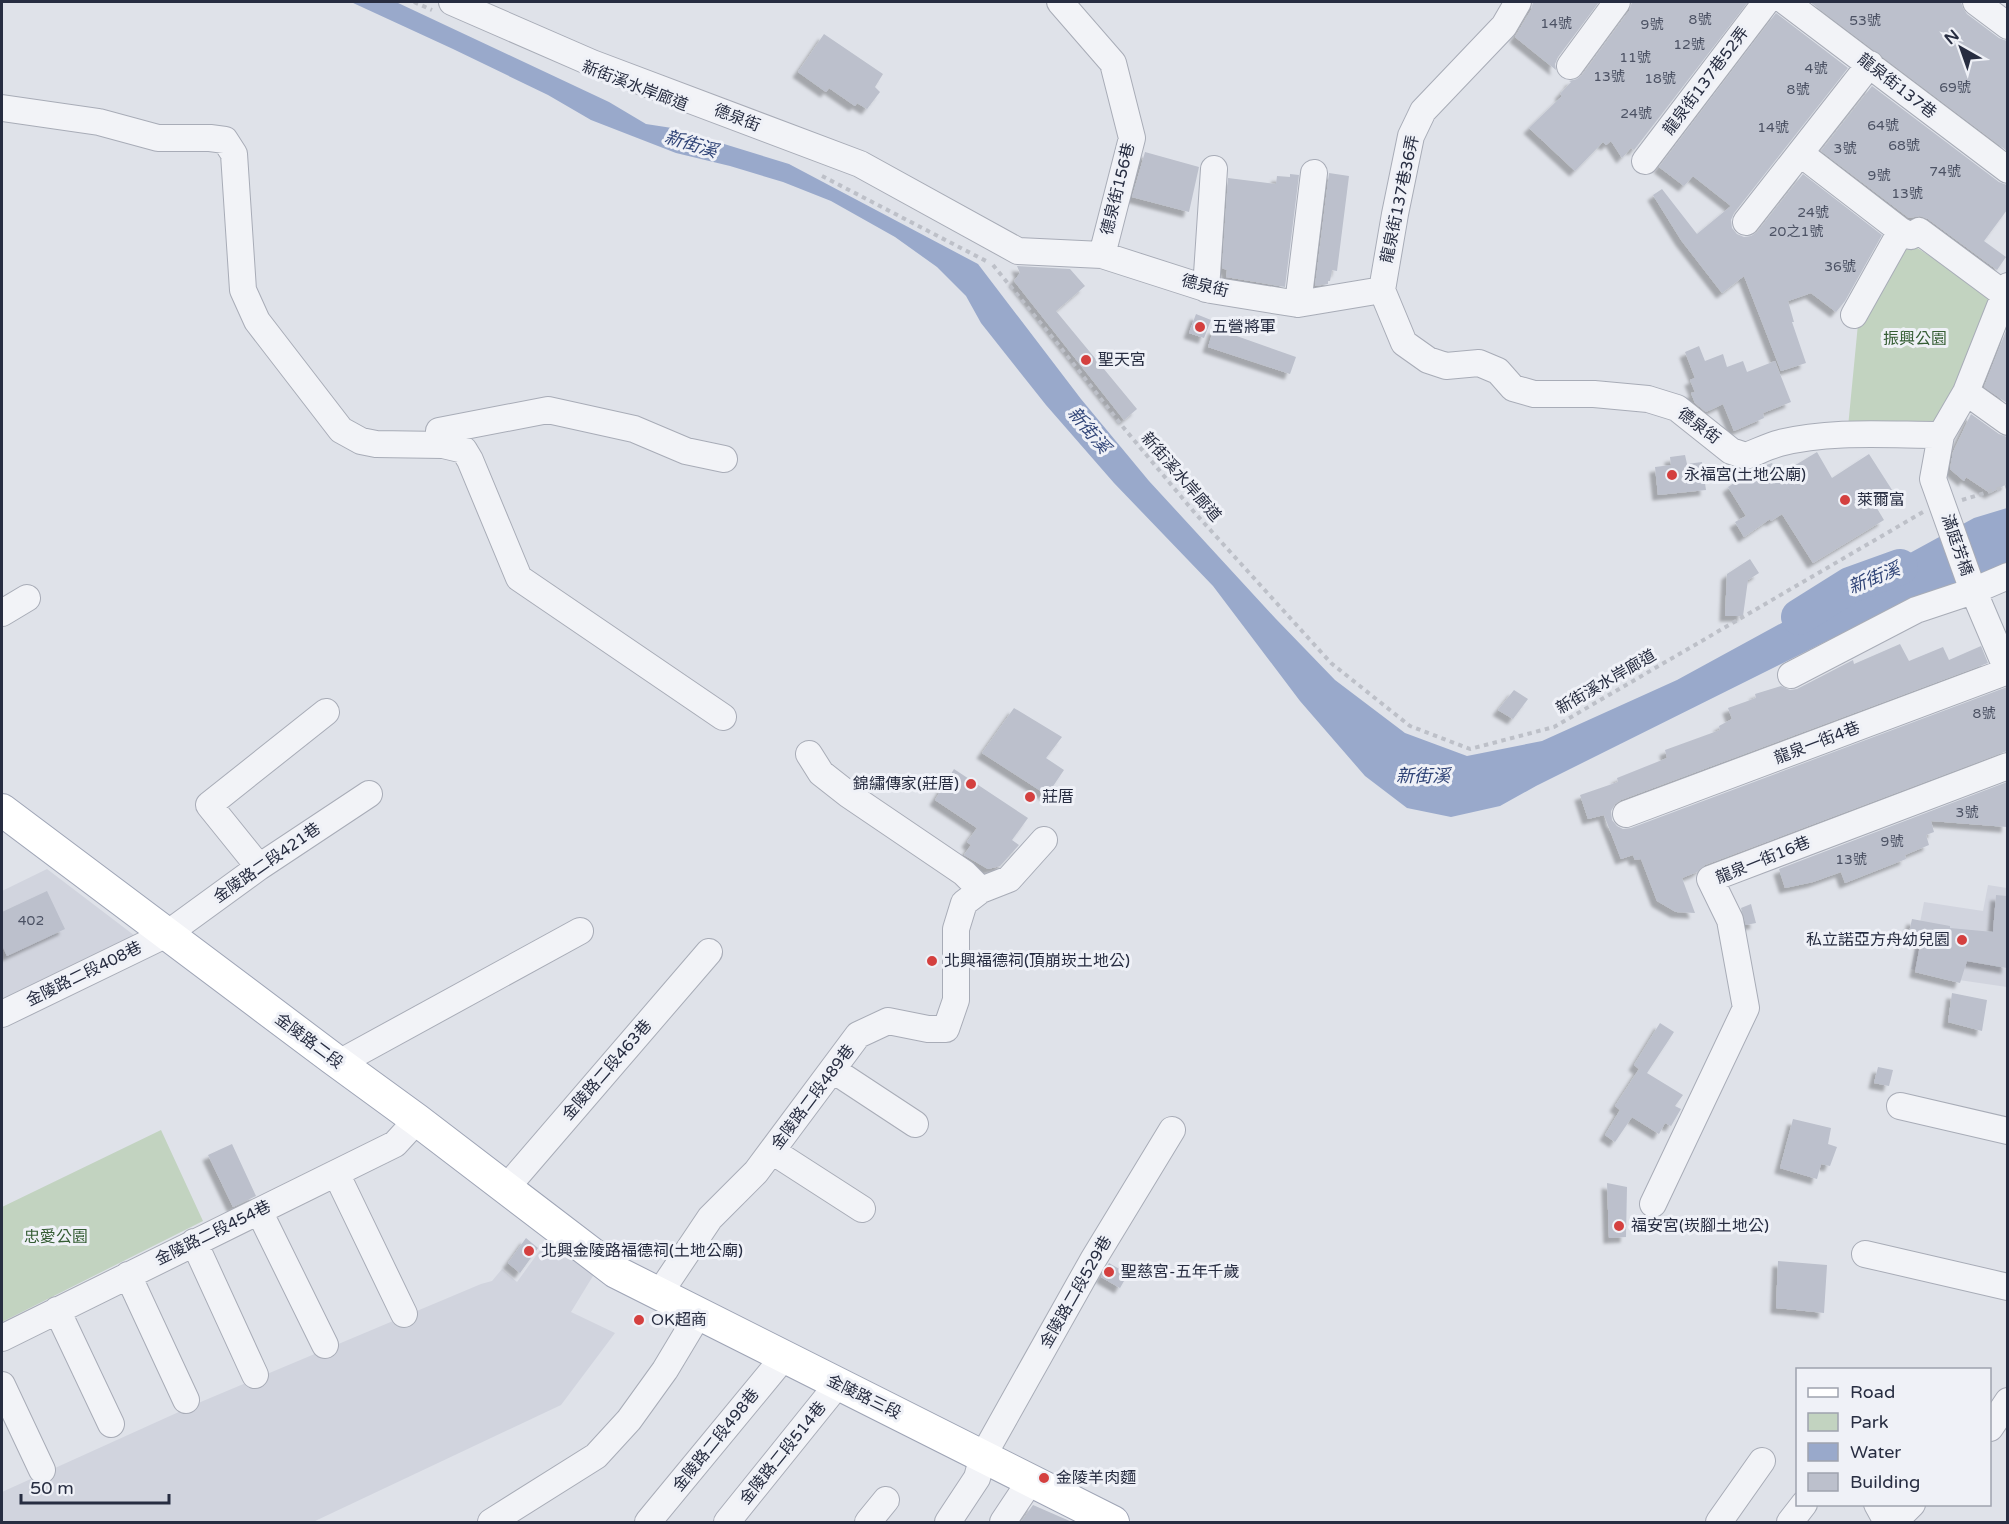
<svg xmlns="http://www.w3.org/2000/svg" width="2009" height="1524" font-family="'Varela Round','Noto Sans TC',sans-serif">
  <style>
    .built { fill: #d1d4de }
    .green { fill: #c2d3c0 }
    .water { fill: #99a9cb }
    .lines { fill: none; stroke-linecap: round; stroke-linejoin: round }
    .river { stroke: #99a9cb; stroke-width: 36 }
    .building { fill: #bcc0cc; filter: url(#shadow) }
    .minor-casing { stroke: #a8acb7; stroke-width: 28 }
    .major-casing { stroke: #9ea4b5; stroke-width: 34 }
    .path { stroke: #bdc0c8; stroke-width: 4; stroke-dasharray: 4.5 4.5; stroke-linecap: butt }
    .minor { stroke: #f2f3f7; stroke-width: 26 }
    .major { stroke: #fff; stroke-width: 32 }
    .poi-dot { fill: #d4403f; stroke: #eff1f7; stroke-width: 2 }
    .labels { text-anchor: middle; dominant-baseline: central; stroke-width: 6; stroke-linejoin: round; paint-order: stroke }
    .number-label { font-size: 14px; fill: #4c5264 }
    .street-label { font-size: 16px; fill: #272d41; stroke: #eff1f7 }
    .poi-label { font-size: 16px; fill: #272d41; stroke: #eff1f7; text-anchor: start }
    .park-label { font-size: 16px; fill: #355d34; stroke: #eff1f7 }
    .water-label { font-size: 18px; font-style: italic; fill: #304477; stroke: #eff1f7 }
  </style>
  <defs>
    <filter id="shadow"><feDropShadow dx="-5.5" dy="5.5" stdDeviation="1.5" flood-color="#0004"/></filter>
  </defs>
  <rect width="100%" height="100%" fill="#dfe2e9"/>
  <path class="built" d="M47,869l92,70 -137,65v-113z
    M1988,885l19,3v99l-48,-7 -48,-11 13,-67 59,9z
    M548,1239l48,32 -25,41 44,21 -54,72 -248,117h-311v-30l201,-91 278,-117 11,-3 10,-12 15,13z"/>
  <path class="green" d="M1905,240l82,53 5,14 -50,110 -9,10h-85l10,-103z
    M161,1130l42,91 -201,101v-115z"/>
  <path class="water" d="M351,2h45l213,100 37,22 26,4 117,36 189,100 103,135 68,82 127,138 59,61 70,53 62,23 75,-15 135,-61 297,-162 33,-10v56l-178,76 -293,146 -36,20 -49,11 -44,-9 -42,-32 -65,-75 -87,-115 -99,-103 -68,-78 -65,-82 -15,-27 -29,-29 -42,-30 -64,-36 -48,-19 -53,-16 -54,-13 -85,-33 -43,-25 -95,-46z"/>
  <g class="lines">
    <path class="river" d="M1799,617l51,-32 50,-18"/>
  </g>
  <path class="building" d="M1533,2h66l-41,55 -3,7 1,6 -41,-33 16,-27z
    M1632,2h116l-114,148 -3,-2 -9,10 -11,-17 -5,4 -3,-3 -28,29 -46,-43 33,-32 -2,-2 11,-12 -2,-1 8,-2 5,-4 47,-64z
    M1810,2h151l2,6 4,6 32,24 8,3v110z
    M1776,13l72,55 -114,145 -3,7 1,8 5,6 7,3 7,-1 6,-4 46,-58 79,61 -37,66 -9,11 -25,-19 -23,8 6,21h-2l14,41 -25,8 -37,-95 -22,17 -41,-53 -28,-45 9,-6 35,45 34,-28 -38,-30 -9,10 -25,-19z
    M824,34l59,40 -8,13 5,5 -13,17 -10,-6 -2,3 -26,-18 -3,4 -28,-20z
    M1872,86l127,96 8,3v25l-23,31 22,16 -9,13 -69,-51 -8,-3 -11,2 -88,-67z
    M1145,152l54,15 -10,45 -57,-15z
    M1329,173l20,3 -12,95 -5,-1 -2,11h-2v3l-13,2z
    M1290,174l9,1 -14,112 -59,-10 1,-7 -5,-2 6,-90 48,6 1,-8 13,1z
    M1017,266l53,3 15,17 -29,25 81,98 -13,11 -110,-139 6,-8z
    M1196,314l15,6 -7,18 -15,-5z
    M1214,328l82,29 -6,17 -82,-27z
    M2007,328v75l-23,-16z
    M1699,346l6,15 18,-7 4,13 16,-6 4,11 28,-11 16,41 -28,11 1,5 -30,13 -11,-27 -17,8 -11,-9 -4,-10 4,-1 -5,-12 5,-2 -10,-26z
    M1971,414l28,20 8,3v47l-17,9 -24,-16 -2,4 -14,-12 3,-17z
    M1817,452l15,26 37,-24 25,39 -19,12 9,15 -71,43 -31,-49 -11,7 -1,-2 -26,18 -9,-15 11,-6 -18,-29 27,-18 17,-6 7,12z
    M1685,455l2,9 15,-2 4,28 -48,5 -3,-28 16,-2 -1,-8z
    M1750,559l9,14 -11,7 -5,36h-18l2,-42z
    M1900,644l9,17 34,-14 6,13 32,-14 7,17 -367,137 -6,4 -4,7 1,9 5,6 6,3 8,-1 376,-141v64l-302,114 -8,7 -15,6 13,35 -19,-1 -19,-11 -16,-42 -6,1 -2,-5 -12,4 -17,-44 -16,4 -8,-24 38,-13 -1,-4 50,-20 -2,-8 55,-20 -1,-4 13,-7 -4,-11 28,-10 -1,-4 26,-8 9,4 7,-1 56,-29 1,4z
    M1514,690l14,9 -15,20 -15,-9z
    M1014,708l48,29 -16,21 18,12 -17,25 -65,-42z
    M954,769l74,49 -16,22 7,5 -19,21 -12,3 -24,-14 7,-10 -4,-3 10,-14 -42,-28z
    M2007,782v45l-76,-6 3,11 -8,3 3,10 -24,10 1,4 -61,24 -4,-11 -28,10 -28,6 -6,-19z
    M47,891l18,38 -58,27 -5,-11v-33z
    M1996,895l11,1v72l-40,-7 -7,22 -45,-11 6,-32 -13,-3 4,-18 38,7v2l43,4z
    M1751,904l5,19 -10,2 -5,-17z
    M1952,993l35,7 -5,31 -34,-9z
    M1660,1023l14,9 -27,41 36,22 -8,11 6,3 -10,17 -6,-3 -6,11 -27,-17 -17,25 -10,-7 15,-25 -5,-4 24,-37 -5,-4z
    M1878,1067l15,3 -4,16 -15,-3z
    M1793,1119l38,9 -3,16 9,3 -7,19 -9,-2 -4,15 -37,-11z
    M232,1144l24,52 -23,11 -25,-52z
    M1607,1183l20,4 -1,50 -17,1z
    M526,1238l12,10 -18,25 -12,-10z
    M1778,1261l49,4 -3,48 -48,-5z
    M1109,1263l19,11 -8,14 -19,-11z
    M1033,1505l39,17h-51z"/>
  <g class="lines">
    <g class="minor-casing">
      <path id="minor" d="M452,2l140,61 268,101 158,87 84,4 109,35 87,14 84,-14
        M1060,2l53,61 19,75 -30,117
        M1786,2l222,168
        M1976,2l32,24
        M1570,66l47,-64
        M2,108l97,14 59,16h52l15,2 9,14 9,136 14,31 84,109 20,11 15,3 67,1 21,5 6,10 49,118 204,139
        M1801,154l100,77 10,5 8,-5 85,63
        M1645,161l121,-159
        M1746,222l124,-158
        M2008,286l-42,106 -25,43 -8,44 38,106 37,87
        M1206,289l8,-120
        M1382,290l22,53 24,17 18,6 33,-3 19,8 15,17 21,6h60l54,5 29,9 54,43 15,5c11,-4 22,-10 34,-13 51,-13 109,-8 161,-8
        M1382,290l13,-76 16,-78 12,-25 81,-85 14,-24
        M1298,304l16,-131
        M1854,315l47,-84
        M1966,392l42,30
        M441,445l-2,-14 109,-21 86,19 52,22 38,8
        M2,613l25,-15
        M1791,675l125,-65 57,-19 35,-15
        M1626,814l382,-143
        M259,867l-50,-62 117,-93
        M981,890l28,-11 35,-39
        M2,1014l165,-80 92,-67 110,-73
        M339,1063l241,-132
        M833,1070l82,54
        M1900,1106l108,25
        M772,1151l90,58
        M336,1173l68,141
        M506,1188l203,-236
        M1653,1204l93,-196 -16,-88 -20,-41 298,-113
        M259,1211l66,134
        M194,1242l61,133
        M1865,1254l143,33
        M128,1275l58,125
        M659,1294l51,-76 46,-46 102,-137 30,-14 40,8h18l10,-29v-71l8,-26 17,-13 -17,-17 -115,-78 -28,-22 -12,-19
        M57,1310l54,114
        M2,1338l393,-194 22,-24
        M2,1385l40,85
        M1990,1428l18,-27
        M1877,1504l10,18
        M491,1522l105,-66 33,-36 36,-50 33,-55
        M648,1522l136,-165
        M727,1522l111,-138
        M868,1522l18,-22
        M948,1522l29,-44 6,-22 110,-196 79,-130
        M1003,1522l28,-42
        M1719,1522l43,-61
        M1790,1522l14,-18
        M1894,1522l18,-18"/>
    </g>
    <g class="major-casing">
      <path id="major" d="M2,810l330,248 85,62 199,152 497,250"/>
    </g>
    <path class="path" d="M414,2l18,8
      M822,176l164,85
      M993,265l64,78 66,84 71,85 137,151 79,63 60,23 84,-22 369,-215
      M1962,500l46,-14"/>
    <use href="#minor" class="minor"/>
    <use href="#major" class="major"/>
  </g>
  <g class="poi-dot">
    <circle cx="1200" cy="327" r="6"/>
    <circle cx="1086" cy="360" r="6"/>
    <circle cx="1672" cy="475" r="6"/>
    <circle cx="1845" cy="500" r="6"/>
    <circle cx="971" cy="784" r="6"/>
    <circle cx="1030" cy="797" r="6"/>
    <circle cx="1962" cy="940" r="6"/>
    <circle cx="932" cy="961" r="6"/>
    <circle cx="1619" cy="1226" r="6"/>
    <circle cx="529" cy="1251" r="6"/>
    <circle cx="1109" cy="1272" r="6"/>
    <circle cx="639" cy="1320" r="6"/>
    <circle cx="1044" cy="1478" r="6"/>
  </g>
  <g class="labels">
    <g class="number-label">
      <text x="1700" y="19">8號</text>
      <text x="1865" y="20">53號</text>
      <text x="1556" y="23">14號</text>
      <text x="1652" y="24">9號</text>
      <text x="1689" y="44">12號</text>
      <text x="1635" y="57">11號</text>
      <text x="1816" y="68">4號</text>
      <text x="1609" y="76">13號</text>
      <text x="1660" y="78">18號</text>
      <text x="1955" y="87">69號</text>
      <text x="1798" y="89">8號</text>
      <text x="1636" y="113">24號</text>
      <text x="1883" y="125">64號</text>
      <text x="1773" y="127">14號</text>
      <text x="1904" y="145">68號</text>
      <text x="1845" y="148">3號</text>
      <text x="1945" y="171">74號</text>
      <text x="1879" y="175">9號</text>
      <text x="1907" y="193">13號</text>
      <text x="1813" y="212">24號</text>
      <text x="1796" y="231">20之1號</text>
      <text x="1840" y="266">36號</text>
      <text x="1984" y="713">8號</text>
      <text x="1967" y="812">3號</text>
      <text x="1892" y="841">9號</text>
      <text x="1851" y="859">13號</text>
      <text x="31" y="920">402</text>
    </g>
    <g class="street-label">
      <text transform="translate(1706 81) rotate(-53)">龍泉街137巷52弄</text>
      <text transform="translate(635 86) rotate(21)">新街溪水岸廊道</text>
      <text transform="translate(1897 86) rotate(38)">龍泉街137巷</text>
      <text transform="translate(737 118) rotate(21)">德泉街</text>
      <text transform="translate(1118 189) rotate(-76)">德泉街156巷</text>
      <text transform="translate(1400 199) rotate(-78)">龍泉街137巷36弄</text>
      <text transform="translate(1205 286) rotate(14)">德泉街</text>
      <text transform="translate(1699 426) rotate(37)">德泉街</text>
      <text transform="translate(1181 477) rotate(49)">新街溪水岸廊道</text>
      <text transform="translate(1957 545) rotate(71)">滿庭芳橋</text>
      <text transform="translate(1606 682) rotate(-30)">新街溪水岸廊道</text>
      <text transform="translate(1817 743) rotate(-21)">龍泉一街4巷</text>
      <text transform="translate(1763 860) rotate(-22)">龍泉一街16巷</text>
      <text transform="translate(267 863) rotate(-35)">金陵路二段421巷</text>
      <text transform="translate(84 974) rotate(-26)">金陵路二段408巷</text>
      <text transform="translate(309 1041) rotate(37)">金陵路二段</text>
      <text transform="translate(607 1070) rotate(-49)">金陵路二段463巷</text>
      <text transform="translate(813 1097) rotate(-53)">金陵路二段489巷</text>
      <text transform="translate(213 1233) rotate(-26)">金陵路二段454巷</text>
      <text transform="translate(1076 1292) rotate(-60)">金陵路二段529巷</text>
      <text transform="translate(864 1397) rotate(26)">金陵路三段</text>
      <text transform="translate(716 1440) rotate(-51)">金陵路二段498巷</text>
      <text transform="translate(783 1453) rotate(-51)">金陵路二段514巷</text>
    </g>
    <g class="poi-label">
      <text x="1212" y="327">五營將軍</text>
      <text x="1098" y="360">聖天宮</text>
      <text x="1684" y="475">永福宮(土地公廟)</text>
      <text x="1857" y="500">萊爾富</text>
      <text x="959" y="784" text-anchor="end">錦繡傳家(莊厝)</text>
      <text x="1042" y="797">莊厝</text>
      <text x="1950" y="940" text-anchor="end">私立諾亞方舟幼兒園</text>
      <text x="944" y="961">北興福德祠(頂崩崁土地公)</text>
      <text x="1631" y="1226">福安宮(崁腳土地公)</text>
      <text x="541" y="1251">北興金陵路福德祠(土地公廟)</text>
      <text x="1121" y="1272">聖慈宮-五年千歲</text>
      <text x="651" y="1320">OK超商</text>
      <text x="1056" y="1478">金陵羊肉麵</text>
    </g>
    <g class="park-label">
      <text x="1915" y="339">振興公園</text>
      <text x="56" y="1237">忠愛公園</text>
    </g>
    <g class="water-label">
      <text transform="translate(691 144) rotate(17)">新街溪</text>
      <text transform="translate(1089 430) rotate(50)">新街溪</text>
      <text transform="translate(1874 578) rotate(-22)">新街溪</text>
      <text x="1423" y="776">新街溪</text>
    </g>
  </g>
  <rect width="2009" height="1524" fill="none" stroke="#272d41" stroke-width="6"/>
  <rect x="1796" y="1368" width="195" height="138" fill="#eff1f7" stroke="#9fa3ae" stroke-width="1.5"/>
  <rect x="1808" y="1388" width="30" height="9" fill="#ffffff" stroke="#9fa3ae" stroke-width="1.5"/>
  <text x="1850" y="1398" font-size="18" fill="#272d41">Road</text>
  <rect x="1808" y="1413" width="30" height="18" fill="#c2d3c0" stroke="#9fa3ae" stroke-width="1.5"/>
  <text x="1850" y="1428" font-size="18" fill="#272d41">Park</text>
  <rect x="1808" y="1443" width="30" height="18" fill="#99a9cb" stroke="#9fa3ae" stroke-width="1.5"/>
  <text x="1850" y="1458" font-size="18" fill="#272d41">Water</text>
  <rect x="1808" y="1473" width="30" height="18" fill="#bcc0cc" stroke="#9fa3ae" stroke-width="1.5"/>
  <text x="1850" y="1488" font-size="18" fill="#272d41">Building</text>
  <g transform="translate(1961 48) rotate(320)" stroke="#eff1f7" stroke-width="4.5" paint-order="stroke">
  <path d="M0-4.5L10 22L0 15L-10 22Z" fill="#272d41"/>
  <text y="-9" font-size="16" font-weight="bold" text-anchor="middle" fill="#272d41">N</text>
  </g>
  <path d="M21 1494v9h148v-9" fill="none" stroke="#272d41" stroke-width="3"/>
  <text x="30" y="1494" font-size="18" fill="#272d41" stroke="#eff1f7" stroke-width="4.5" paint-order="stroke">50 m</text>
</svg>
